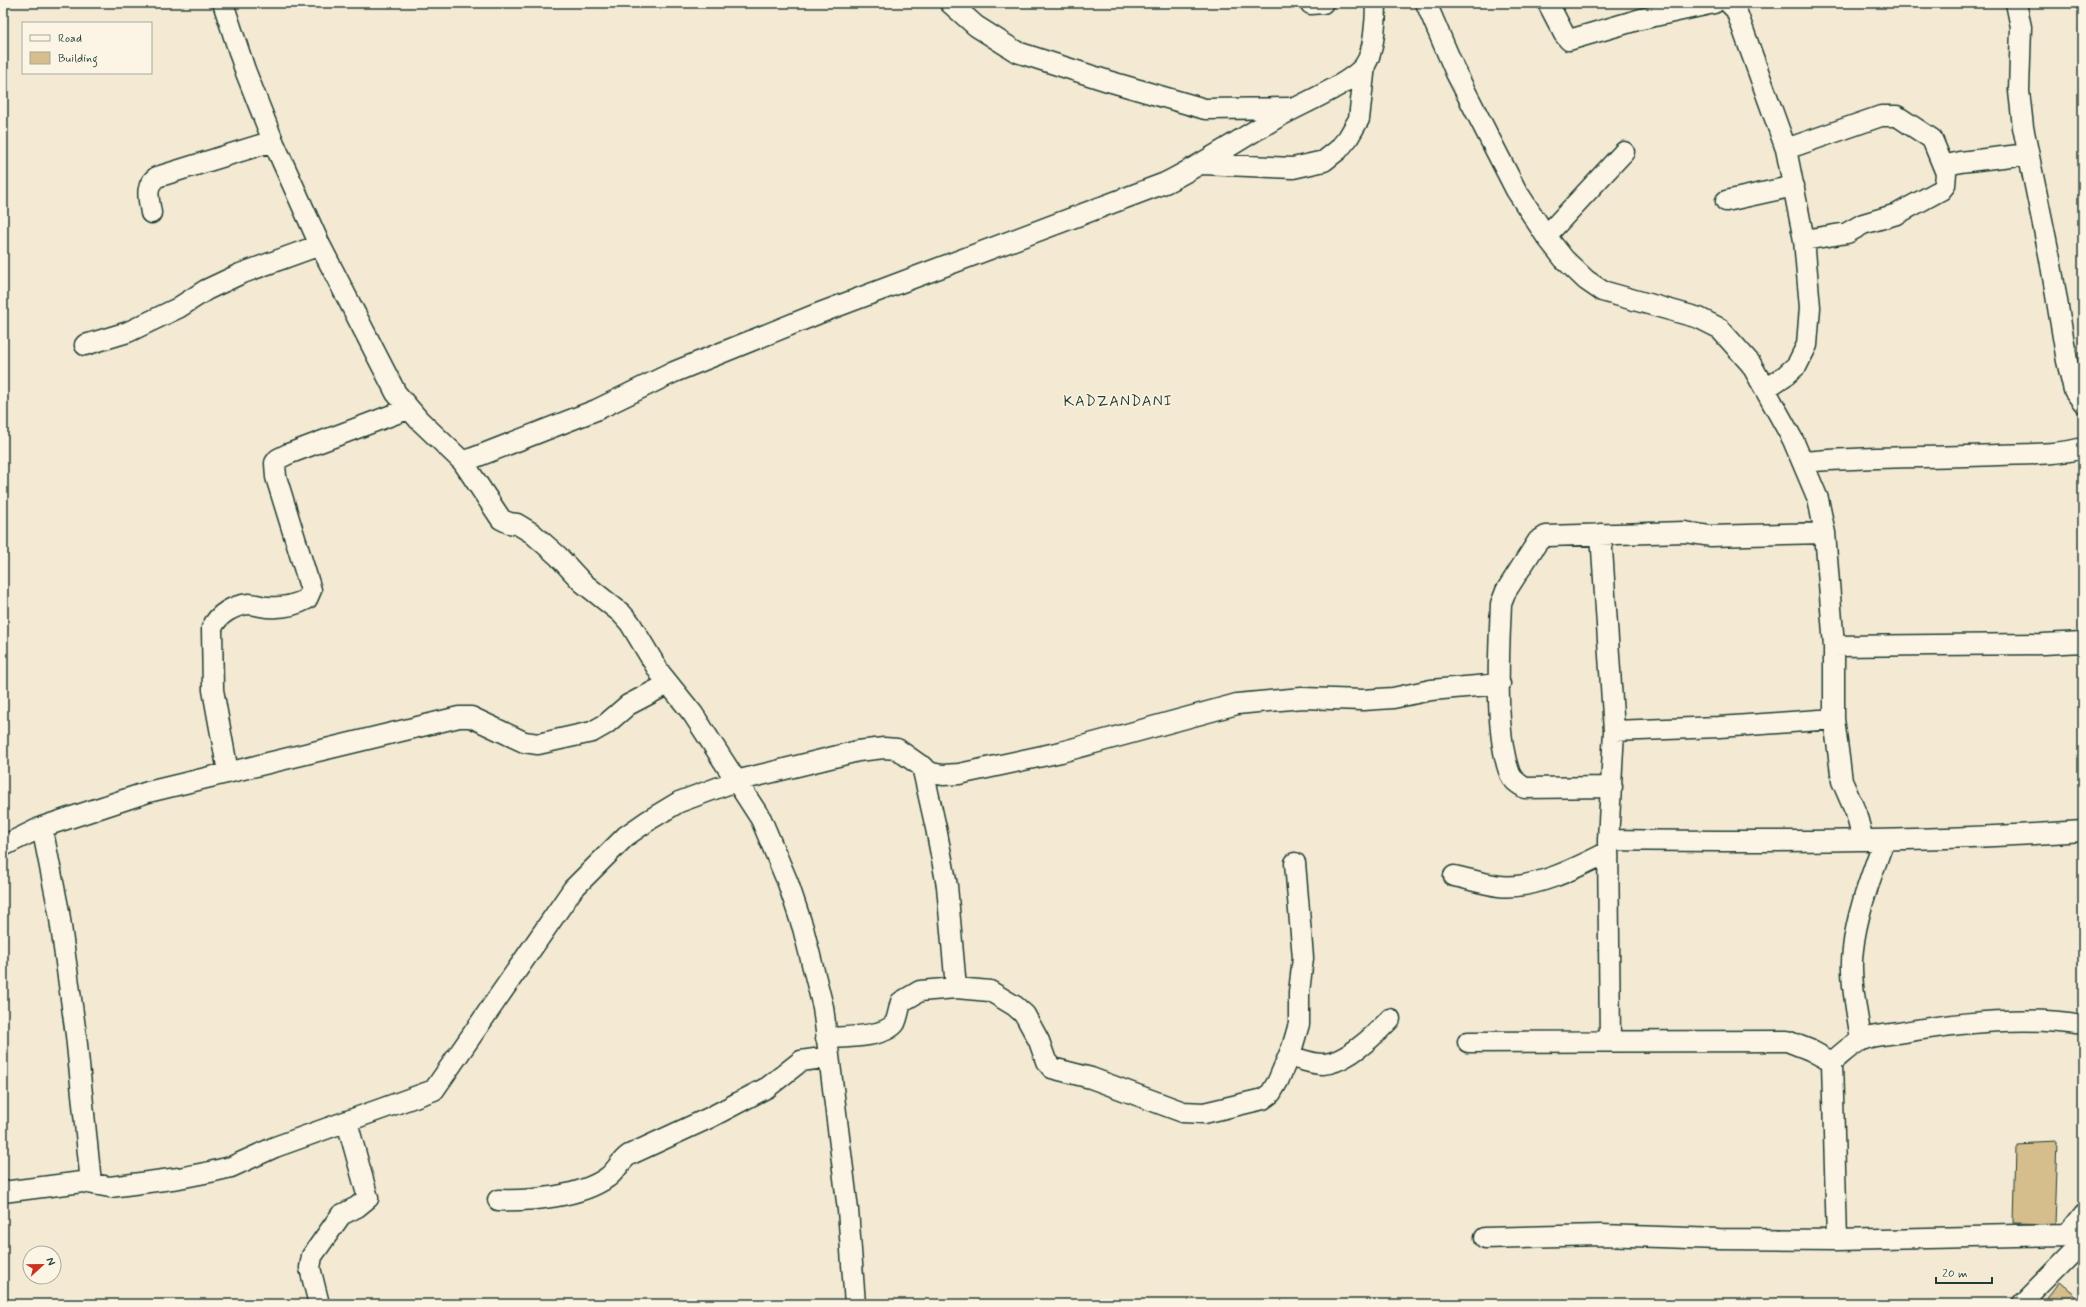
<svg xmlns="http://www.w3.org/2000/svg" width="2086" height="1307" font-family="Mynerve,sans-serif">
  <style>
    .building { fill: #d5bd8c; stroke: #1f3d34 }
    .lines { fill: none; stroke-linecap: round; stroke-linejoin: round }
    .minor-casing { stroke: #1f3d34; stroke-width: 23 }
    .minor { stroke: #fcf5e5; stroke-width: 20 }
    .labels { text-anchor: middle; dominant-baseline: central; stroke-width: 3; stroke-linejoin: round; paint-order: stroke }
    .quarter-label { font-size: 15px; letter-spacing: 1px; fill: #1f3d34; stroke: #fcf5e5 }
  </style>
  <rect width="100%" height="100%" fill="#f4ead3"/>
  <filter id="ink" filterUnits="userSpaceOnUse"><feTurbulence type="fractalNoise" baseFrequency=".025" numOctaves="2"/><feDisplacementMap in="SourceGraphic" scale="8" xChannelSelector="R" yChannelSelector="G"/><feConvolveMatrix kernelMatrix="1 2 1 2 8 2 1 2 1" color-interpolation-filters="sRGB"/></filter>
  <g filter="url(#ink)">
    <path class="building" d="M2057,1142l-3,83 -40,-1 2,-80z
      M2058,1285l22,18 -1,1h-35z"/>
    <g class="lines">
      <g class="minor-casing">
        <path id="minor" d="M223,3l22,67 28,71 47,104 76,148 23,27 44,42 38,57 8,4 8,1 15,9 26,23 24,26 39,31 9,10 30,50 33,41 68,105 27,64 15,45 20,79 25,203 7,94
          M950,3l26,23 41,26 91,29 97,28 88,-1
          M1426,3l30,70 60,117 30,46 18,23 22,21 16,11 97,27 20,10 32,36 42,76 25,59 7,34 9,113v73l8,62 14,32 7,27
          M1548,3l16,31 5,6 72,-21 73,-16
          M1729,3l7,7 50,139 18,91 6,67 -3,38 -10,20 -11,10 -21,14
          M2016,3l5,24 -2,64 4,36 27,132 17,102 7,29 9,12
          M1311,4l12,-1
          M1786,149l95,-33h16l35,23 14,34 -1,12 -4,5 -44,24 -34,10 -16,9 -43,7
          M1202,164l91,4 31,-7 14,-11 10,-12 11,-19 6,-54
          M1944,166l16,-4 68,-8
          M1726,201l68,-15
          M151,213c-2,-14 -7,-27 6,-36l116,-36
          M1546,236l78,-84
          M85,345l43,-13 50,-24 28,-18 34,-16 80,-29
          M463,462l133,-52 78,-38 143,-58 348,-131c38,-19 72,-42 108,-63 21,-13 79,-36 92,-55 9,-13 11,-45 11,-62
          M1803,462c65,-6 130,-4 195,-7 26,-1 60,0 85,-7
          M1601,534l13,197 -6,109 2,201
          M1834,646l209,-2 40,-2
          M1614,731l105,-4 115,-8
          M922,766l14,62 11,58 9,102
          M228,772l-15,-82 -1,-62c6,-14 22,-23 37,-24 6,0 13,3 19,3 13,1 28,-2 39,-8l4,-9 -35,-113 -1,-14 3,-4 10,-5 120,-45
          M1612,787l-87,1c-6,-4 -12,-7 -15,-14 -16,-42 -11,-124 -9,-170l5,-13 32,-50 8,-5 139,-4 25,4 115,-3
          M42,827l17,85 17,123 15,148
          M1608,840c159,2 317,2 475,-9
          M3,846l39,-19 106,-35 311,-75h12l53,25 14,2 54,-12 14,-8 22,-19 40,-21
          M1454,876c15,3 30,8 45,10 35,4 79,-19 109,-34
          M826,1038c17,-1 58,0 69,-15 3,-6 4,-15 6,-21l19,-11 36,-3 34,3 25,15 10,9 14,26 7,20 6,7 39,10 92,34 21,1 59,-14 8,-6 7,-12 14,-33 7,-24v-32l4,-34 -8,-95
          M1861,1040c-4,-29 -12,-62 -8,-91 4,-38 19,-74 31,-109
          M1468,1042l319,-1 23,9 22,12
          M1289,1056c11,3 23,8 34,8 23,-1 52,-29 67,-45
          M1832,1062c9,-7 19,-18 30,-22 10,-5 24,-5 36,-7 58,-10 126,-18 185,-8
          M1832,1062l5,178
          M3,1192l79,-10 28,5 69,-9 31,-6 21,-5 44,-20 159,-57 139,-201 53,-53 23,-16 30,-18 57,-21 122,-30 26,-3 13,1 34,24 12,2 16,-1 102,-22 176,-48 65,-6 61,2 30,-2 38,-8 69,-6
          M498,1200c33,1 83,-3 110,-23 9,-7 12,-16 21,-22l80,-37 59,-31 33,-26 28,-4
          M1485,1238l116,-3 118,4 118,1 229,-5
          M2078,1240l-12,-5 17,-21
          M319,1304l-9,-36 2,-12 29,-41 16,-8 11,-9 -21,-76
          M2021,1304l62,-63"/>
      </g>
      <use href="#minor" class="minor"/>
    </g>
  </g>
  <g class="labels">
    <g class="quarter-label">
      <text x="1118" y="402">KADZANDANI</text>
    </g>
  </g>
  <rect width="2086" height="1307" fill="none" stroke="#fcf5e5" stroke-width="16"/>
  <rect x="8" y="8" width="2070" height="1291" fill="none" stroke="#1f3d34" stroke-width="1.5" filter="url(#ink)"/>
  <rect x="22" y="22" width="130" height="52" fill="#fcf5e5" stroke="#a4ab9e"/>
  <rect x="30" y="35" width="20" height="6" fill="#fcf5e5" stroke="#a4ab9e"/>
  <text x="58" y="42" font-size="12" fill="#1f3d34">Road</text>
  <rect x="30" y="52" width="20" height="12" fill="#d5bd8c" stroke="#a4ab9e"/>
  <text x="58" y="62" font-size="12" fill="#1f3d34">Building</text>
  <g transform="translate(42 1265) rotate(68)"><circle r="19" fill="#fcf5e5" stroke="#a4ab9e"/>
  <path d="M0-3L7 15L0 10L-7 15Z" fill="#c8321e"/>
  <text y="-6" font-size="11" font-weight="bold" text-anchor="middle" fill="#1f3d34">N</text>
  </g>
  <path d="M1936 1277v6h56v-6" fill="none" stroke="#1f3d34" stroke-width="2"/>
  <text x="1942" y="1277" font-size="12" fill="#1f3d34" stroke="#fcf5e5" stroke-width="3" paint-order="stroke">20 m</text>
</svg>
